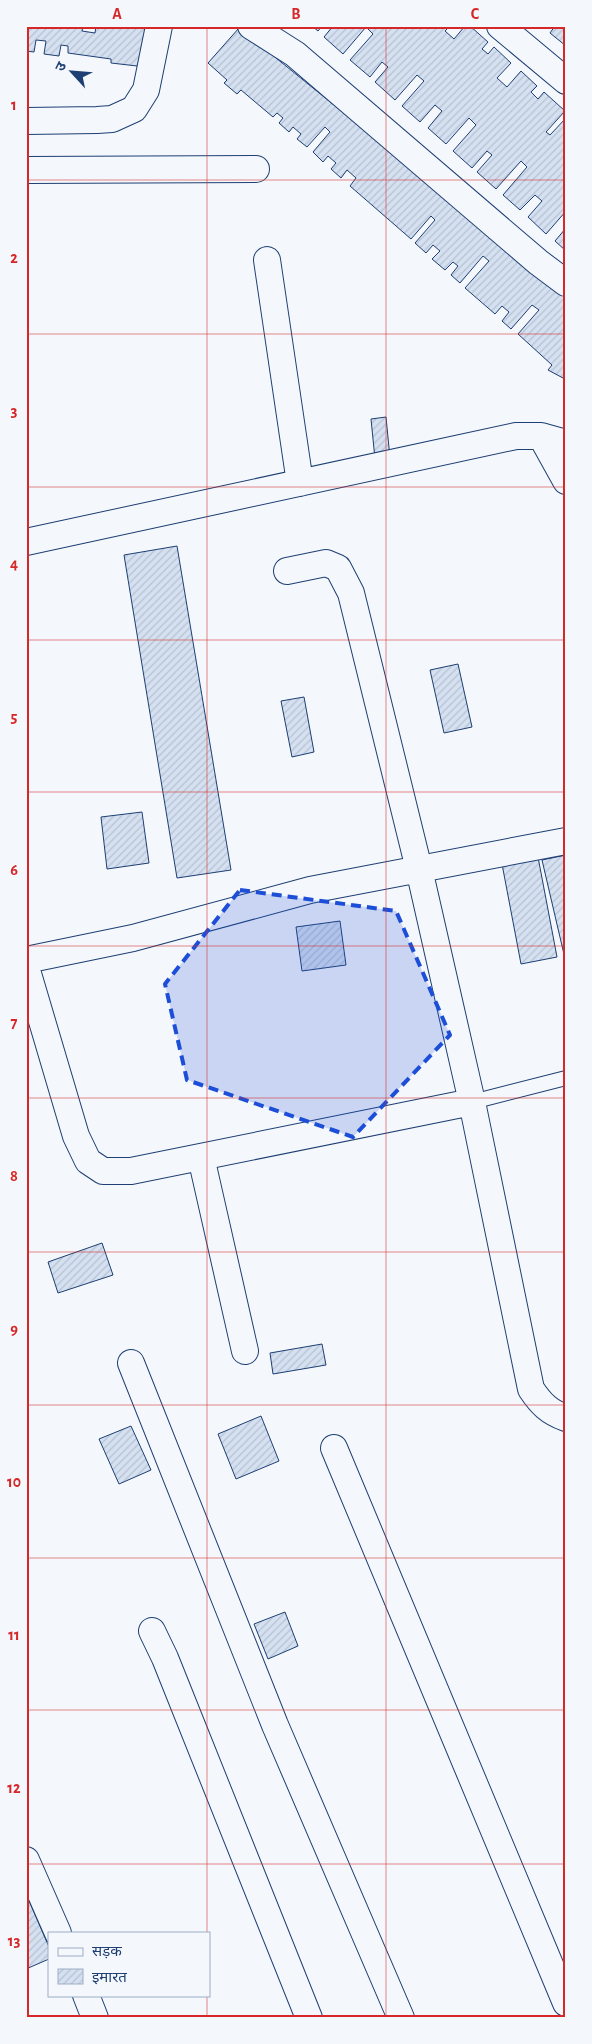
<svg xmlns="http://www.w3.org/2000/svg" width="592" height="2044" font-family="'Alegreya Sans','Noto Sans Devanagari',sans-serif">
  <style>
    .building { fill: url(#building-hatch); stroke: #1d3f73 }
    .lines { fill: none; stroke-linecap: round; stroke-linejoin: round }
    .lane-casing { stroke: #1d3f73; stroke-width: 16 }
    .street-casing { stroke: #1d3f73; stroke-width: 28 }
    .lane { stroke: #f4f7fb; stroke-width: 14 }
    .street { stroke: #f4f7fb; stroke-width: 26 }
    .marked { fill: #1d4ed8; fill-opacity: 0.2; stroke: #1d4ed8; stroke-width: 4; stroke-dasharray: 10 6; stroke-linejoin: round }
    .grid { fill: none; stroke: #d62828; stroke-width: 1; stroke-opacity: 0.55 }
    .neatline { fill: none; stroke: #d62828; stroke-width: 2 }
    .grid-label { font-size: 16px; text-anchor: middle; font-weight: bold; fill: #d62828 }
  </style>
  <defs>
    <pattern id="building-hatch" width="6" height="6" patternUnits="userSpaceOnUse" patternTransform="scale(1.25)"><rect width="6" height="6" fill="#d5e0f0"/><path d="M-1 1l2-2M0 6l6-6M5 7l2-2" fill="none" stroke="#b6c1d1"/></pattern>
  </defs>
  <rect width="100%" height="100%" fill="#f4f7fb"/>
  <path class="building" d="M26,26h57l-1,5 13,2 1,-7h56l-6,41 -35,-4v-4l-43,-6v-7l-7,-1 -2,11 -15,-2 2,-13 -10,-1 -2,12 -8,-1z
    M312,26h10l-4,5z
    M333,26h117l-5,5 9,8 11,-13h5l18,16 -6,7 6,5 6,-7 17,16 -14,15 10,9 14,-16 16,15 -6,6 7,7 6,-7 21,19 -19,21 4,3 16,-17v93l-20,23 -18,-17 14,-16 -7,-6 -15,15 -17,-15 24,-28 -6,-6 -25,28 -19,-17 15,-17 -5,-4 -15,17 -19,-17 23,-26 -7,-7 -23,26 -18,-16 14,-17 -7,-6 -15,17 -18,-16 22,-25 -7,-6 -22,25 -20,-18 13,-15 -6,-5 -12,15 -20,-17 23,-26 -7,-7 -23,27 -19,-17z
    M555,26h11v20l-16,-13z
    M239,28l327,265v81l-3,4 -15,-8 4,-5 -34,-31 21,-24 -7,-5 -21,24 -9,-8 7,-9 -7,-6 -7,8 -30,-26 24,-27 -6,-5 -23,27 -9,-8 7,-9 -5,-4 -8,8 -13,-11 8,-8 -7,-6 -7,8 -11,-10 20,-23 -4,-4 -20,23 -61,-53 6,-8 -9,-8 -6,8 -10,-9 5,-6 -8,-7 -5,6 -10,-10 17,-20 -5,-5 -18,20 -10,-8 4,-5 -8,-7 -4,5 -10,-9 4,-5 -6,-5 -4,4 -32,-27 -4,4 -13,-11 3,-3 -19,-17z
    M566,228v23l-11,-10z
    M386,417l4,41 -15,1 -4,-40z
    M177,546l54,324 -54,8 -53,-323z
    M458,664l14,63 -28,6 -14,-63z
    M304,697l10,55 -22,5 -11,-56z
    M142,812l7,51 -42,6 -6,-52z
    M566,855v108l-24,-103z
    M538,857l19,100 -36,7 -19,-100z
    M340,921l6,44 -44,6 -6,-44z
    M102,1243l11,32 -55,18 -10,-31z
    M322,1344l4,21 -53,9 -3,-21z
    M261,1416l18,45 -43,18 -18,-45z
    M131,1426l20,44 -32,14 -20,-45z
    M285,1612l13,34 -30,13 -14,-35z
    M26,1894l23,53v12l-23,10z"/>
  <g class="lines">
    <g class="lane-casing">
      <path id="lane" d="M472,1102l94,-24"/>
    </g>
    <g class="street-casing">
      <path id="street" d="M251,26l44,28 243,208 28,21
        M500,26l66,55
        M26,121l71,-1 15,-1 22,-10 12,-19 13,-64
        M26,170l230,-1
        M267,260l33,223
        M541,436l25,45
        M26,542l490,-106h25l25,7
        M287,571l39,-8 12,5 13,25 68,276 53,233 59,287c10,15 18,23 35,29
        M26,960l107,-22 177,-48 256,-49
        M26,967l50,169 12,25 15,10h28l341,-69
        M201,1157l44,194
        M131,1363l144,362 126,293
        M334,1448l232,555
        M152,1631l13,27 144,360
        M26,1860l32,73
        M86,1995l9,23"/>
    </g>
    <use href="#lane" class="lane"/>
    <use href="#street" class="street"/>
  </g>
  <path class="marked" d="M240,890l156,21 54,124 -97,102 -166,-57 -22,-96z"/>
  <path class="grid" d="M207,26v1907M386,26v1992M26,180h540M26,334h540M26,487h540M26,640h540M26,792h540M26,946h540M26,1098h540M26,1252h540M26,1405h540M26,1558h540M26,1710h540M26,1864h540M207,1995v23"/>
  <rect width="592" height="2044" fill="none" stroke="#f4f7fb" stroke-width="55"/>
  <rect x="48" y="1932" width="162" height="65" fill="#f4f7fb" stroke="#9eadc5"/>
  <rect x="58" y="1948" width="25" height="8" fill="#f4f7fb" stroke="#9eadc5"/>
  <text x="92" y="1956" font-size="15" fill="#1d3f73">सड़क</text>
  <rect x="58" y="1969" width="25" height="15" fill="url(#building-hatch)" stroke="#9eadc5"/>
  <text x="92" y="1982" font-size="15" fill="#1d3f73">इमारत</text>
  <g transform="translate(72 72) rotate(296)" stroke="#f4f7fb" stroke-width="4" paint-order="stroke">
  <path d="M0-4L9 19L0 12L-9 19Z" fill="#1d3f73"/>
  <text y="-8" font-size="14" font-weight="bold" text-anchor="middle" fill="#1d3f73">उ</text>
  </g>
  <rect x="28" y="28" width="536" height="1988" class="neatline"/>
  <g class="grid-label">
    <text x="117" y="19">A</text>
    <text x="296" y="19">B</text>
    <text x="475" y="19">C</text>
    <text x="14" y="110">1</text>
    <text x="14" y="263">2</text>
    <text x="14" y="416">3</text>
    <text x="14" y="569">4</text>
    <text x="14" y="722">5</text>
    <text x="14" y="875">6</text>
    <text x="14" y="1028">7</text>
    <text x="14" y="1181">8</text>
    <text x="14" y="1334">9</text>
    <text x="14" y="1487">10</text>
    <text x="14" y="1640">11</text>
    <text x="14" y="1793">12</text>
    <text x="14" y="1946">13</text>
  </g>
</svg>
